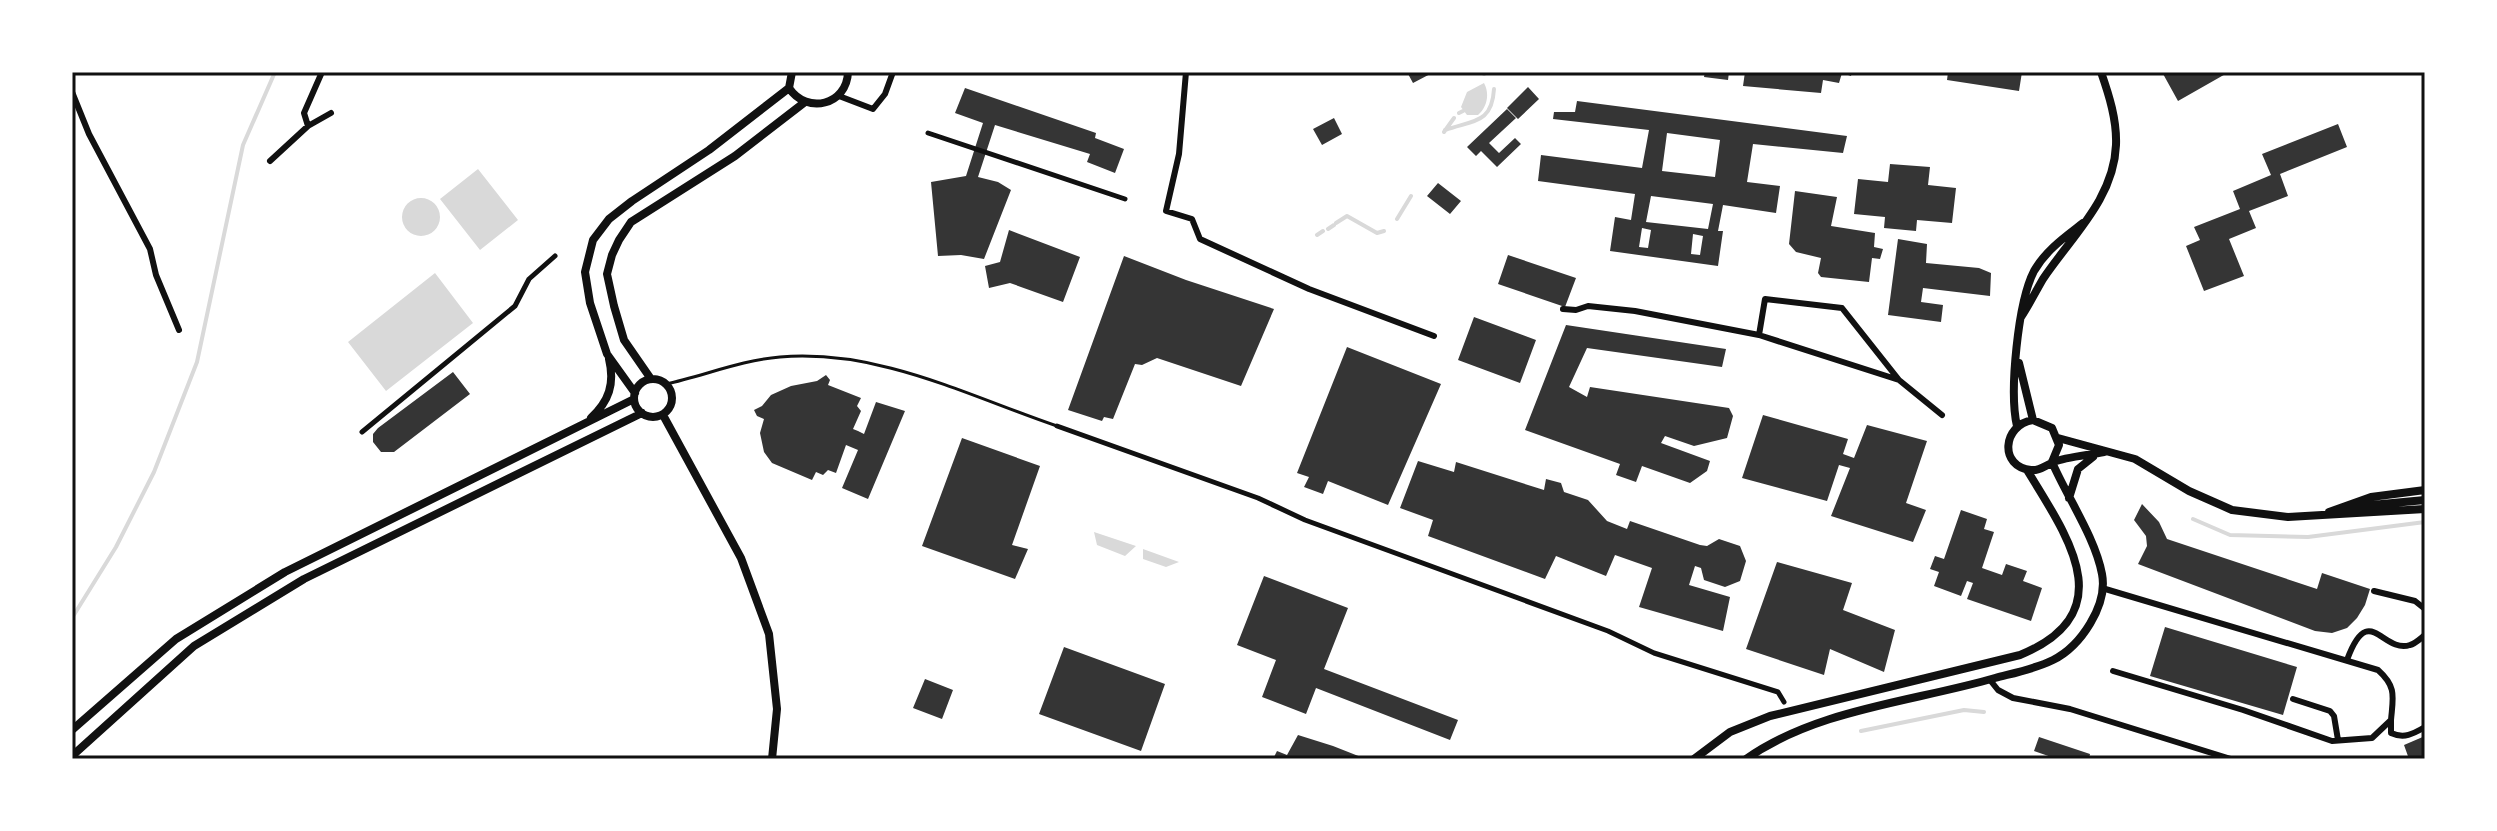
<svg xmlns="http://www.w3.org/2000/svg" width="2497" height="831" font-family="Roboto,sans-serif">
  <style>
    .water { fill: #d9d9d9 }
    .lines { fill: none; stroke-linecap: round; stroke-linejoin: round }
    .stream { stroke: #d9d9d9; stroke-width: 4 }
    .building { fill: #353535; fill-rule: evenodd }
    .service { stroke: #111; stroke-width: 3 }
    .pedestrian { stroke: #111; stroke-width: 5 }
    .minor { stroke: #111; stroke-width: 6 }
    .tertiary { stroke: #111; stroke-width: 8 }
    .neatline { fill: none; stroke: #111; stroke-width: 3 }
  </style>
  <rect width="100%" height="100%" fill="#fff"/>
  <path class="water" d="M1484,83c6,11 3,24 -6,32h-11l-6,-8 6,-15z
    M478,169l40,51 -38,30 -40,-51z
    M402 217a19 19 0 1 1 38 0a19 19 0 1 1-38 0Z
    M435,273l38,50 -87,68 -38,-49z
    M1094,532l42,14 -11,10 -28,-11z
    M1143,549l36,13 -13,5 -23,-8z"/>
  <g class="lines">
    <path class="stream" d="M1484,74l1,-2
      M1459,113l4,-2
      M1445,130c28,-10 47,-6 49,-41
      M1444,132l10,-14
      M1397,219l14,-23
      M1336,223l11,-7 30,17 7,-2
      M1328,229l6,-4
      M1317,235l6,-4
      M2193,519l37,16 78,2 117,-15
      M72,618l44,-71 38,-75 43,-110 46,-217 32,-73
      M1861,731l103,-21 20,2"/>
  </g>
  <path class="building" d="M1407,72h27l-21,11z
    M1705,72h24l-1,8 -24,-3z
    M1745,72h107l-1,4 -9,-3 -3,10 -16,-3 -2,13 -78,-7z
    M1948,72h74l-3,19 -72,-11z
    M2162,72h67l-51,29z
    M1528,87l11,12 -21,20 -11,-11z
    M965,88l131,45 -1,5 29,11 -9,24 -28,-11 3,-8 -95,-29 -17,52 20,5 13,8 -27,69 -23,-4 -23,1 -7,-74 35,-6 17,-53 -28,-10z
    M1577,101l270,35 -4,17 -90,-9 -6,38 33,4 -4,27 -53,-8 -5,26h5l-5,35 -108,-15 5,-34 16,3 4,-26 -97,-13 3,-26 101,13 7,-38 -96,-11 1,-7h21zM1667,133l53,7 -5,37 -53,-6zM1651,196l62,8 -5,25 -62,-7zM1642,228l9,2 -3,18 -9,-1zM1693,234l10,2 -3,19 -9,-1z
    M1507,109l9,9 -27,25 10,10 16,-15 6,6 -24,23 -16,-16 -5,5 -9,-9z
    M1334,118l8,16 -20,11 -9,-16z
    M2338,124l9,23 -67,27 8,22 -39,15 7,17 -27,11 15,37 -40,15 -18,-45 14,-6 -6,-13 46,-18 -7,-18 38,-16 -9,-21z
    M1890,164l40,3 -2,18 28,3 -4,35 -35,-3 -1,11 -32,-3 1,-11 -31,-3 4,-35 30,3z
    M1438,183l23,18 -11,13 -23,-18z
    M1795,191l42,6 -6,29 44,7 -1,14 9,2 -3,10 -8,-1 -3,24 -48,-5 -3,-4 3,-15 -25,-6 -7,-8z
    M1009,230l71,27 -17,45 -53,-19 -21,5 -4,-22 15,-4z
    M1898,239l29,5 -1,19 53,5 12,5 -1,23 -67,-8 -2,14 22,3 -2,17 -53,-7z
    M1508,255l68,23 -11,29 -67,-23z
    M1124,256l62,24 88,29 -33,77 -84,-28 -15,7 -7,-1 -22,55 -9,-2 -2,4 -34,-11z
    M1474,317l62,23 -16,43 -62,-23z
    M1566,325l160,24 -4,18 -135,-19 -18,39 18,10 3,-10 139,21 4,8 -6,22 -33,8 -29,-10 -4,7 49,18 -3,10 -17,12 -48,-17 -6,16 -20,-7 4,-11 -95,-34z
    M1347,347l94,37 -53,121 -60,-24 -5,13 -19,-7 5,-10 -12,-4z
    M453,372l17,22 -76,58h-13l-8,-10v-8l5,-6z
    M826,375l4,5 -2,5 33,13 -4,8 4,5 -8,18 5,2 6,3 12,-32 29,9 -37,88 -26,-11 16,-38 -12,-5 -10,28 -8,-3 -5,5 -7,-3 -4,8 -40,-17 -8,-11 -4,-19 4,-14 -7,-3 -3,-6 8,-4 9,-11 20,-9 26,-5z
    M1763,415l85,24 -5,15 11,4 13,-33 60,16 -21,62 20,7 -13,32 -82,-26 19,-48 -11,-3 -12,36 -85,-23z
    M962,438l78,28 -28,79 16,4 -13,30 -93,-33z
    M1418,461l36,11 2,-10 88,28 2,-11 15,4 3,9 24,8 19,21 20,8 3,-8 70,24 7,1 12,-7 21,7 6,15 -6,20 -15,6 -21,-7 -3,-12 -6,-2 -6,19 41,12 -7,34 -84,-24 13,-39 -37,-13 -9,21 -50,-20 -11,23 -117,-43 5,-16 -33,-12z
    M2142,504l17,18 8,17 150,50 5,-16 48,16 -5,16 -8,13 -10,10 -15,5 -17,-2 -177,-67 9,-18 -1,-10 -12,-16z
    M1961,510l26,9 -3,10 10,3 -12,36 20,7 4,-11 21,7 -4,10 19,7 -11,33 -64,-22 6,-16 -6,-2 -6,15 -27,-10 5,-14 -9,-3 5,-13 9,3z
    M1777,562l75,21 -9,27 52,20 -11,42 -54,-23 -6,26 -78,-26z
    M1264,576l84,32 -24,61 134,51 -8,20 -134,-52 -10,26 -44,-17 14,-37 -39,-15z
    M2165,627l132,40 -14,48 -133,-39z
    M1064,647l101,37 -24,67 -102,-37z
    M925,679l28,11 -11,29 -29,-11z
    M1298,735l35,11 33,13h-93l4,-8 10,4z
    M2425,736v23h-16l-5,-14z
    M2039,737l51,17 -1,5h-32l-23,-8z"/>
  <g class="lines">
    <path class="service" d="M666,384c37,-8 76,-24 114,-27 99,-8 186,38 277,69"/>
    <path class="pedestrian" d="M928,133l197,66
      M1057,426l201,72 47,22 303,111 46,22 124,39 6,10
      M362,432l153,-126 14,-27 26,-23"/>
    <path class="minor" d="M322,72l-18,41 4,13 23,-13
      M1186,72l-7,82 -13,57 26,8 8,20 109,50 125,47
      M72,92l17,42 61,115 6,26 23,55
      M839,96l34,13 12,-15 8,-22
      M270,161l38,-35
      M1563,309l13,1 12,-4 47,5 124,24 140,45
      M1759,335l6,-36 77,9 57,72 43,35
      M2102,588l276,82c19,17 15,27 13,50
      M2374,591l41,10 10,8
      M2347,660c22,-60 35,-6 63,-15 5,-1 11,-7 15,-10
      M2113,671l130,39 89,31 40,-3 19,-18v13c13,6 22,1 34,-6
      M1990,680l8,10 15,8 57,11 161,50
      M2293,699l37,12 4,5 4,24"/>
    <path class="tertiary" d="M792,72l-3,16c18,27 58,17 59,-16
      M2021,317c8,-12 15,-26 22,-38 28,-42 71,-80 73,-134 1,-25 -7,-50 -15,-73
      M2019,363l14,57
      M634 398a19 19 0 1 1 38 0a19 19 0 1 1-38 0Z
      M651,379l-27,-39 -10,-34 -7,-32 5,-19 7,-15 12,-18 104,-66 70,-54
      M635,393l-28,-39 -17,-51 -5,-31 8,-32 16,-21 23,-18 77,-51 80,-62
      M663,415l78,143 28,76 8,75 -5,50
      M591,418c18,-17 24,-34 18,-59
      M2017,426c-8,-34 1,-124 17,-155 12,-21 31,-34 49,-48
      M2058,438l77,21 54,32 43,19 56,7 137,-8
      M2052,462l7,-17 -7,-17 -19,-8c-31,5 -34,47 -2,50 10,1 14,-5 23,-8 11,-5 36,-7 50,-10
      M2069,498l9,-29 15,-12
      M2350,507l75,-7
      M2329,512l42,-15 54,-7
      M72,730l104,-91 109,-67 349,-173
      M72,756l122,-110 110,-67 338,-166
      M1694,759l36,-27 40,-16 250,-61c103,-42 48,-118 7,-185
      M1746,759c71,-50 166,-57 249,-81 19,-5 40,-9 58,-18 28,-14 55,-55 49,-86 -7,-37 -35,-77 -50,-112"/>
  </g>
  <rect width="2497" height="831" fill="none" stroke="#ffffff" stroke-width="148"/>
  <rect x="74" y="74" width="2349" height="683" class="neatline"/>
</svg>
